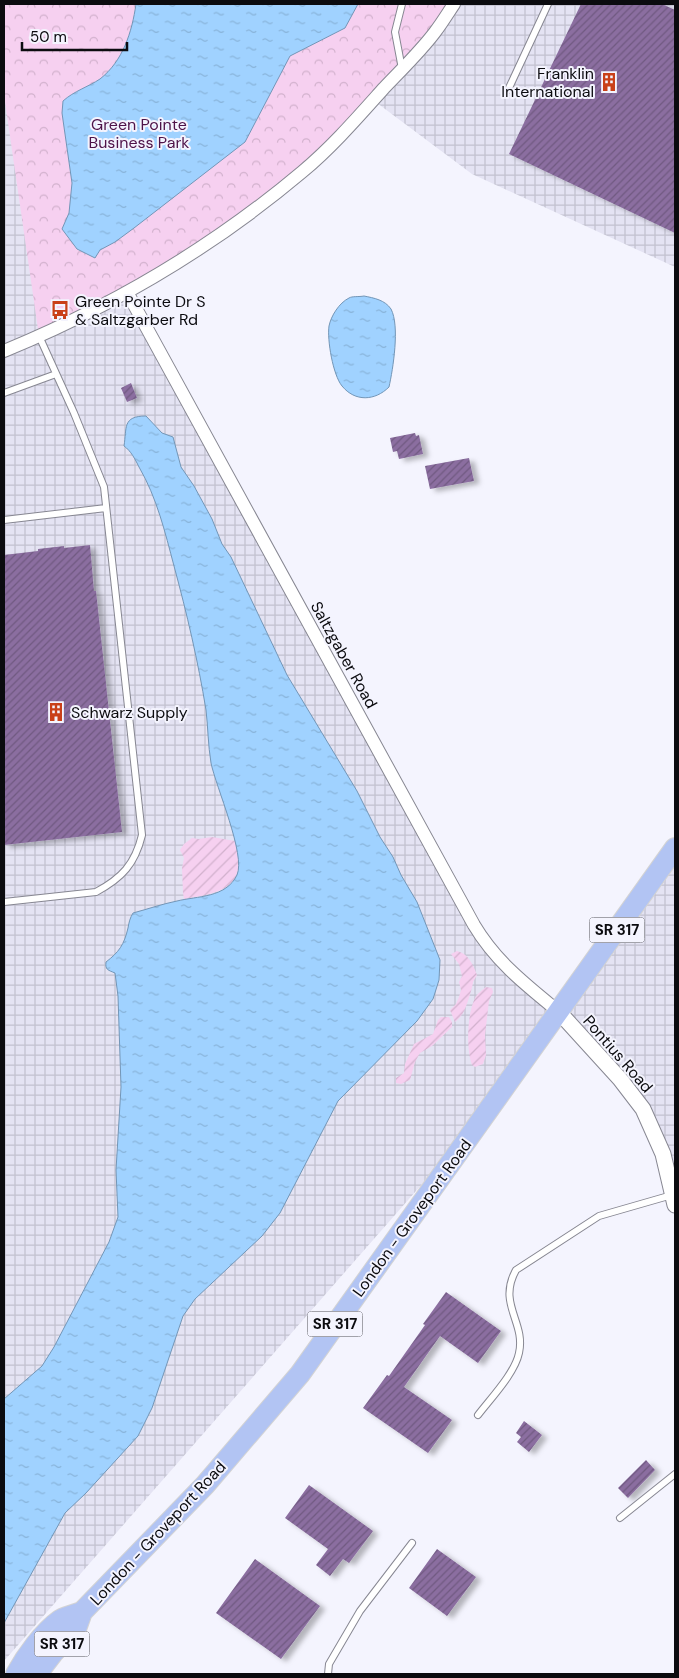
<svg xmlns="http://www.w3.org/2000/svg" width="679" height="1678" font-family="'DM Sans',sans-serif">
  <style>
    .industrial { fill: url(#industrial-grid) }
    .park { fill: url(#park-crowns) }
    .garden { fill: url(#garden-furrows) }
    .water { fill: url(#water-ripples); stroke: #7396b7 }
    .building { fill: url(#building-hatch); filter: url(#shadow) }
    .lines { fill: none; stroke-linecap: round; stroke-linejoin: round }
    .service-casing { stroke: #878792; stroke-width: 8 }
    .minor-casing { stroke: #878792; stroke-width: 14 }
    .tertiary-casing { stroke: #878792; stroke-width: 17 }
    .primary-casing { stroke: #d3d3d4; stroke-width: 22 }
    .service { stroke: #fff; stroke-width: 6 }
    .minor { stroke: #fff; stroke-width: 12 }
    .tertiary { stroke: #fff; stroke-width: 15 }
    .primary { stroke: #b2c4f3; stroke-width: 20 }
    .labels { text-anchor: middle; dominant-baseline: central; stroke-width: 4; stroke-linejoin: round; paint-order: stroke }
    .shield { fill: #f4f4fe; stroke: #515157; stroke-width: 1 }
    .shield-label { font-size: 15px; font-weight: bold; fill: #0b0b0f }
    .poi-label { font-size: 16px; fill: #0b0b0f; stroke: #f4f4fe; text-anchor: start }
    .park-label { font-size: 16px; fill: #4e1349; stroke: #f4f4fe }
    .street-label { font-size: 16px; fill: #0b0b0f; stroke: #f4f4fe }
  </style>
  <defs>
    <pattern id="industrial-grid" width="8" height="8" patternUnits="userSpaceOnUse" patternTransform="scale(1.25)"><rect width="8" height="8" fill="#e4e3f3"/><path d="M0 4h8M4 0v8" fill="none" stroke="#c2c1cf"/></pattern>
    <pattern id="park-crowns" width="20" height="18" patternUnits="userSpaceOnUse" patternTransform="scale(1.25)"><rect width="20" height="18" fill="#f6d0f0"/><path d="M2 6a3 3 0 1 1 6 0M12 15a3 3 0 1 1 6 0" fill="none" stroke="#d2b1cd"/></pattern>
    <pattern id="garden-furrows" width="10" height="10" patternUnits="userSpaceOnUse" patternTransform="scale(1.25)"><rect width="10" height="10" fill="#f6d0f0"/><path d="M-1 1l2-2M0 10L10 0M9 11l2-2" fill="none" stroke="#d2b1cd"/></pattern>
    <pattern id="water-ripples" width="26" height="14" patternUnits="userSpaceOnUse" patternTransform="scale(1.25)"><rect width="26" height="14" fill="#a0d2ff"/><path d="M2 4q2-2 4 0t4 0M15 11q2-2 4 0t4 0" fill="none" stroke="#88b3d9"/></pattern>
    <pattern id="building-hatch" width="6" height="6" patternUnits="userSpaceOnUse" patternTransform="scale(1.25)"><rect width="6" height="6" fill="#8b6ea0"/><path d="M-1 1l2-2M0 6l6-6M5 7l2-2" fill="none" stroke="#705981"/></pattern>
    <filter id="shadow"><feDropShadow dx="5.5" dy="3" stdDeviation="2.5" flood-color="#0004"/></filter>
  </defs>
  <rect width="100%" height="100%" fill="#f4f4fe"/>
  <path class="industrial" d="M4,4h671v263l-203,-93 -99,-74 -246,192 347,633 84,87 117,-164v356l-22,-74 -94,-117 -58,81 -497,567z"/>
  <path class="park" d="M4,4h450l-104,122 -97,86 -214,124 -35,-241z"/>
  <path class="garden" d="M212,837l23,4c13,46 -11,51 -51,58l-1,-6 -1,-25 2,-10 -4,-8 4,-6 8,-6 7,1z
    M457,951c12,3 16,14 20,24l-4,7c0,4 -7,27 -10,31 -2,3 -5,7 -8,9l-5,-12 6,-6 3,-7 2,-7 -2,-8 3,-6 -3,-12 -8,-10z
    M486,987l6,1 1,4 -4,9 -4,34 1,20 -3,9 -8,3 -3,-2c-6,-16 -5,-51 3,-67 2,-4 7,-8 11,-11z
    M441,1017h8l3,5v5l-20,19 -12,7 -5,9 -5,18 -9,4 -5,-1v-5l8,-5 1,-9 9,-20 19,-10 5,-14z"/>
  <path class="water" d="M136,4h222l-13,24 -55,28 -45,86 -111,86 -19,14 -15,8 -5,8 -18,-9 -15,-20 7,-16 3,-30 -10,-70 1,-12c11,-10 25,-14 37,-22 23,-18 32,-47 36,-75z
    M364,296c10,2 21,4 27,13 9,17 2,60 -2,78 -14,14 -34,15 -47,-1 -9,-11 -15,-46 -13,-60 2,-10 10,-23 20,-28 3,-2 10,-1 15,-2z
    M146,416l16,17 11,4 8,30 13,19 18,33 10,25 9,13 56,118 70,116 23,46 13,20 8,18 16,27 23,58 -1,20 -6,19 -16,22 -79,80 -58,112 -18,23 -67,63 -12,17 -31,92 -14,28 -52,57 -21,20 -61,110v-224l38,-33 12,-19 55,-105 9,-25 -2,-47 5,-83 -3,-91 -3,-23c-7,-3 -10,-3 -9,-11 13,-10 18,-17 22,-34 1,-6 2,-10 5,-15 15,-4 29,-9 44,-12 20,-5 49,-3 60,-26 9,-20 -21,-88 -26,-112 -3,-18 -3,-36 -5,-53 -8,-49 -19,-96 -32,-144 -9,-34 -17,-68 -35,-99 -4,-8 -8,-16 -15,-21 3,-18 -2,-30 22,-30z"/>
  <path class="building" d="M581,4h81l13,6v223l-166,-79z
    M131,383l6,15 -10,4 -6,-14z
    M415,433l1,3 3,-1 4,19 -24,5 -2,-8 -4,1 -3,-14z
    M469,458l5,23 -44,8 -5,-23z
    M90,545l4,46h2l26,241 -118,13v-290l34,-4v-2l26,-3v2z
    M446,1292l55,39 -23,32 -38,-27 -36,51 48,33 -24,33 -65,-45 24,-33 2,1 36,-51 -2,-1z
    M524,1421l18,14 -13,17 -12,-10 4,-5 -5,-4z
    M646,1460l9,10 -27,28 -10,-10z
    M309,1485l64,46 -24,32 -6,-4 -13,17 -14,-11 12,-16 -43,-31z
    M437,1549l39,28 -29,39 -38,-28z
    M255,1559l65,47 -39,53 -65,-46z"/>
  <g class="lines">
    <g class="service-casing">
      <path id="service" d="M402,69l-7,-37 7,-28
        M508,90l40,-86
        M4,393l52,-19
        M4,520l102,-12
        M4,902l92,-10c26,-14 39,-28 46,-57l-38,-348 -30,-74 -35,-77
        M478,1415c13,-17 37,-42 41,-62 7,-31 -22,-49 -3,-83l83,-54 73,-21
        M620,1518l55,-44
        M328,1674l1,-10 31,-53 52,-68"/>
    </g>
    <g class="minor-casing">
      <path id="minor" d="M127,292l347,633c22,37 52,60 85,87
        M4,351c107,-44 209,-104 298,-179 30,-25 56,-55 82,-84 17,-18 36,-36 51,-56 7,-9 13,-19 19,-28"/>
    </g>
    <g class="tertiary-casing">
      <path id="tertiary" d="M559,1012l61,67 23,30 20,45 12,51"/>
    </g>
    <g class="primary-casing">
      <path id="primary" d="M16,1674c10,-18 27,-42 44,-54 7,-4 16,-6 22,-8
        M37,1674l16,-21 23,-24 6,-17 123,-127 95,-111 375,-526"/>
    </g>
    <use href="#service" class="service"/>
    <use href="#minor" class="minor"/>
    <use href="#tertiary" class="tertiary"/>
    <use href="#primary" class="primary"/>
  </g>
  <defs>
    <g id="building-bare" transform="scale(1.5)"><path d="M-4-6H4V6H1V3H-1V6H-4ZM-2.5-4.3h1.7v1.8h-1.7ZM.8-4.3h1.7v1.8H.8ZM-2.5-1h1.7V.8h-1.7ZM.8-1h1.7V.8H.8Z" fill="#c94019" stroke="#f4f4fe" stroke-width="2.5" paint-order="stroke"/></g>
    <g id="bus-bare" transform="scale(1.5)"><path d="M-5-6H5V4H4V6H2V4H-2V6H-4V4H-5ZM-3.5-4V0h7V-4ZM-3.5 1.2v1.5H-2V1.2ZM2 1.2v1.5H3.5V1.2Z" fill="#c94019" stroke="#f4f4fe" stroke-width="2.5" paint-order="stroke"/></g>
  </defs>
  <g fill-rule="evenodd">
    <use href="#building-bare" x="609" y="82"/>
    <use href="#bus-bare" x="60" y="310"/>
    <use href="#building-bare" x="56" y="712"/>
  </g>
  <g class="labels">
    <g class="shield">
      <rect x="589.5" y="917.5" width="55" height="25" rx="4"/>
      <rect x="307.5" y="1311.5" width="55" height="25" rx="4"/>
      <rect x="34.5" y="1631.5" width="55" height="25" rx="4"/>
    </g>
    <g class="shield-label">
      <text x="617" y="930">SR 317</text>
      <text x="335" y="1324">SR 317</text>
      <text x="62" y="1644">SR 317</text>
    </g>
    <g class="poi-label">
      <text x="594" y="73" text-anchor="end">Franklin<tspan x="594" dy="18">International</tspan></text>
      <text x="75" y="301">Green Pointe Dr S<tspan x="75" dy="18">&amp; Saltzgarber Rd</tspan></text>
      <text x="71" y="712">Schwarz Supply</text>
    </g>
    <g class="park-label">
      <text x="139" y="124">Green Pointe<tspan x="139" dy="18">Business Park</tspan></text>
    </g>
    <g class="street-label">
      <text transform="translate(344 655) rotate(61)">Saltzgaber Road</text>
      <text transform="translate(618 1054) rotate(49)">Pontius Road</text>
      <text transform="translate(412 1218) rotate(-54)">London - Groveport Road</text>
      <text transform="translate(158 1533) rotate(-47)">London - Groveport Road</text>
    </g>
  </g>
  <rect width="679" height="1678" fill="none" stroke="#0b0b0f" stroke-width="10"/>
  <path d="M22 42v8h105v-8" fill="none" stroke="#0b0b0f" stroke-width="2.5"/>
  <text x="30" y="42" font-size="15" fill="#0b0b0f" stroke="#f4f4fe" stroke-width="4" paint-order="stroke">50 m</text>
</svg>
